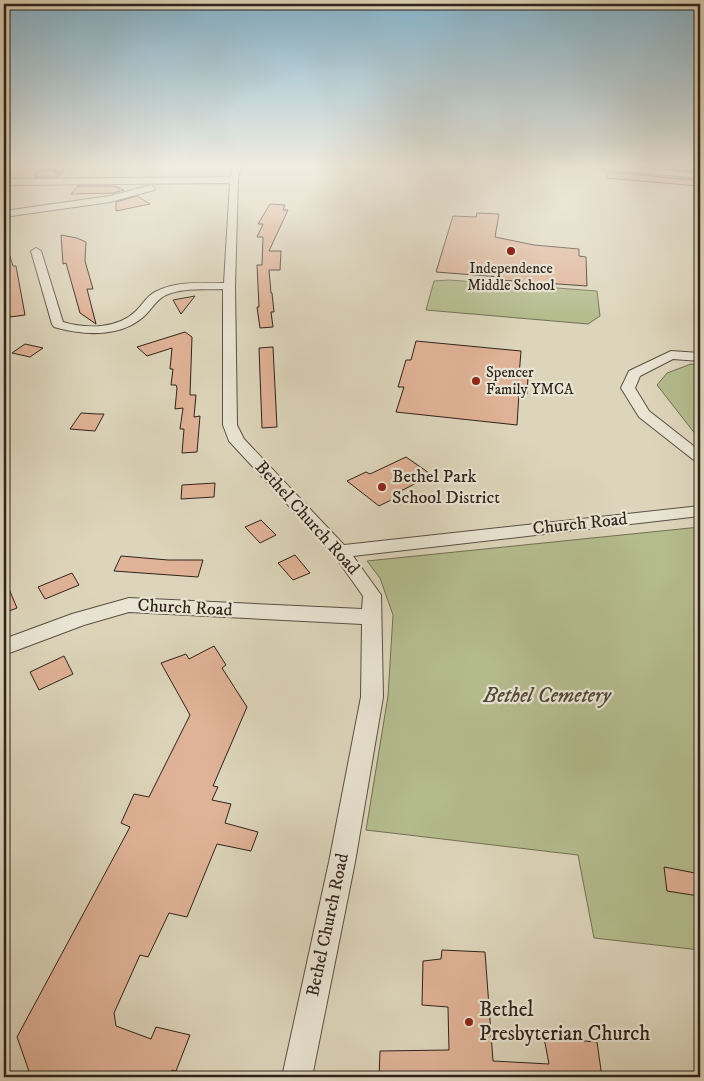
<svg xmlns="http://www.w3.org/2000/svg" width="704" height="1081" font-family="'IM FELL DW Pica',serif">
  <style>
    .green { fill: #b4bc8e; stroke: #727054 }
    .building { fill: #e0b297; stroke: #2f231b }
    .lines { fill: none; stroke-linecap: round; stroke-linejoin: round }
    .minor-casing { stroke: #5a5043; stroke-width: 2 }
    .minor { fill: #e9e4d3; fill-rule: evenodd }
    .poi-dot { fill: #8f2418; stroke: #e9e4d3; stroke-width: 2 }
    .labels { text-anchor: middle; dominant-baseline: central; stroke-width: 4.5; stroke-linejoin: round; paint-order: stroke }
    .far-poi-label { font-size: 15px; fill: #2f231b; stroke: #e9e4d3 }
    .poi-label { font-size: 18px; fill: #2f231b; stroke: #e9e4d3; text-anchor: start }
    .street-label { font-size: 18px; fill: #2f231b; stroke: #e9e4d3 }
    .near-park-label { font-size: 21px; font-style: italic; fill: #504938; stroke: #e9e4d3 }
    .near-poi-label { font-size: 21px; fill: #2f231b; stroke: #e9e4d3; text-anchor: start }
  </style>
  <rect width="100%" height="100%" fill="#ddd5bb"/>
  <filter id="stains"><feTurbulence type="fractalNoise" baseFrequency=".004" numOctaves="4"/><feColorMatrix values="0 0 0 0 .2 0 0 0 0 .09 0 0 0 0 .02 0 0 0 .5 -.17"/></filter>
  <radialGradient id="worn" r=".72"><stop offset=".6" stop-color="#630" stop-opacity="0"/><stop offset="1" stop-color="#630" stop-opacity=".3"/></radialGradient>
  <path class="green" d="M449,280l148,11 3,25 -12,8 -162,-14 8,-29z
    M691,364l9,1v75l-43,-55 10,-12z
    M700,527v423l-106,-12 -16,-83 -212,-25 22,-134 5,-81 -13,-37 -13,-17z"/>
  <path class="building" d="M39,170h17l-2,2h8l-5,5h-23z
    M607,172l89,8 2,6 -92,-8z
    M78,186h36l10,4 -11,3 -42,1z
    M137,196l13,8 -34,7v-9z
    M270,204l15,1 -2,5h5l-19,41h12l-1,19h-11l2,23h1l2,19h-3l2,15 -13,1 -3,-21h2l-2,-42h5l1,-28h-6l6,-13h-5z
    M477,213l22,1 -4,23 39,8 45,4v7l7,1 1,29 -87,-6v-3l-64,-5 17,-56 23,1z
    M61,235l16,3 9,4 -1,19 8,28h-6l9,35 -16,-11 -14,-50 -3,1z
    M6,244l7,22h3l9,49 -15,2 -3,-22 -3,-1v-49z
    M195,296l-14,18 -8,-14z
    M185,332l7,5 -2,58h6l-2,22 6,-1 -3,36 -15,1 2,-24h-4l3,-21 -8,1 2,-21 -1,-3h-5l2,-16h-3l2,-21 -25,8 -10,-9z
    M416,341l105,10 -2,25 9,1 -1,17 -8,-1 -2,32 -121,-13 8,-25h-6l8,-27h5z
    M25,344l18,4 -13,9 -18,-4z
    M273,347l4,80 -15,1 -3,-80z
    M81,413l17,1h6l-9,17 -25,-2z
    M406,457l26,18 -37,19 4,2 -20,10 -32,-25 19,-9 4,2z
    M215,483l-1,14 -33,2 1,-14z
    M261,520l15,15 -16,8 -15,-16z
    M295,555l15,18 -17,7 -15,-17z
    M121,556l47,4h35l-5,17 -84,-6z
    M72,573l7,12 -34,14 -7,-12z
    M4,577l13,31 -13,5z
    M214,646l12,19 -4,3 25,39 -34,79 5,1 -6,13 19,4 -6,19 33,9 -7,19 -34,-7 -30,73 -18,-4 -21,44 -8,-2 -26,58 2,13 35,13 5,-12 34,8 -14,36 -4,-1 -3,7h-138l-14,-40 113,-210 -9,-4 13,-29 15,3 41,-82 -29,-52 25,-9 3,5z
    M64,656l9,18 -34,16 -9,-18z
    M664,867l31,6 4,23 -32,-5z
    M442,950l43,2 8,109 56,3 -5,-26 53,4 5,35h-223l1,-26 69,-1 -1,-43 -26,-2 1,-44 18,-2z"/>
  <g class="lines">
    <g class="minor-casing">
      <path id="minor" d="M233,166h8l-3,14 -3,106 2,139 7,14 100,106 356,-39v10l-347,40 28,39 2,102 -28,165 -43,215h-30l47,-215 32,-165 1,-73 -233,-12 -45,13 -80,30v-16l68,-25 57,-16 233,11 1,-13 -29,-41 -105,-114 -6,-16v-136c-18,1 -39,-2 -57,6 -11,5 -15,16 -24,23 -24,20 -60,17 -88,9l-2,-3 -21,-73 5,-3 5,3 22,71c23,7 55,7 73,-11 7,-7 11,-15 19,-19 21,-11 46,-9 69,-9l6,-100 -226,2v-6l226,-2z
        M583,166h37l80,7v5l-113,-10z
        M151,185l4,3 -1,2 -44,12 -106,15v-6l106,-15z
        M671,351l29,2v8l-27,-2 -33,17 -5,12 14,23 51,40v12l-5,-2 -56,-44 -18,-29 8,-17z"/>
    </g>
    <use href="#minor" class="minor"/>
  </g>
  <linearGradient id="sky" x2="0" y2="1"><stop stop-color="#86b6d0"/><stop offset="0.52" stop-color="#f0ece0"/><stop offset="1" stop-color="#f0ece0" stop-opacity="0"/></linearGradient>
  <rect width="704" height="318" fill="url(#sky)"/>
  <g class="poi-dot">
    <circle cx="511" cy="251" r="5"/>
    <circle cx="476" cy="381" r="5"/>
    <circle cx="382" cy="487" r="5"/>
    <circle cx="469" cy="1022" r="5"/>
  </g>
  <g class="labels">
    <g class="far-poi-label">
      <text x="511" y="268">Independence<tspan x="511" dy="17">Middle School</tspan></text>
      <text x="486" y="372" text-anchor="start">Spencer<tspan x="486" dy="17">Family YMCA</tspan></text>
    </g>
    <g class="poi-label">
      <text x="392" y="477">Bethel Park<tspan x="392" dy="21">School District</tspan></text>
    </g>
    <g class="street-label">
      <text transform="translate(307 518) rotate(48)">Bethel Church Road</text>
      <text transform="translate(580 524) rotate(-6)">Church Road</text>
      <text transform="translate(185 608) rotate(3)">Church Road</text>
      <text transform="translate(328 925) rotate(-78)">Bethel Church Road</text>
    </g>
    <g class="near-park-label">
      <text x="547" y="696">Bethel Cemetery</text>
    </g>
    <g class="near-poi-label">
      <text x="479" y="1010">Bethel<tspan x="479" dy="24">Presbyterian Church</tspan></text>
    </g>
  </g>
  <rect width="704" height="1081" fill="none" stroke="#ddd5bb" stroke-width="20"/>
  <rect x="5" y="5" width="694" height="1071" fill="none" stroke="#2f231b" stroke-width="2.5"/>
  <rect x="10" y="10" width="684" height="1061" fill="none" stroke="#2f231b"/>
  <rect width="100%" height="100%" filter="url(#stains)"/>
  <rect width="100%" height="100%" fill="url(#worn)"/>
</svg>
